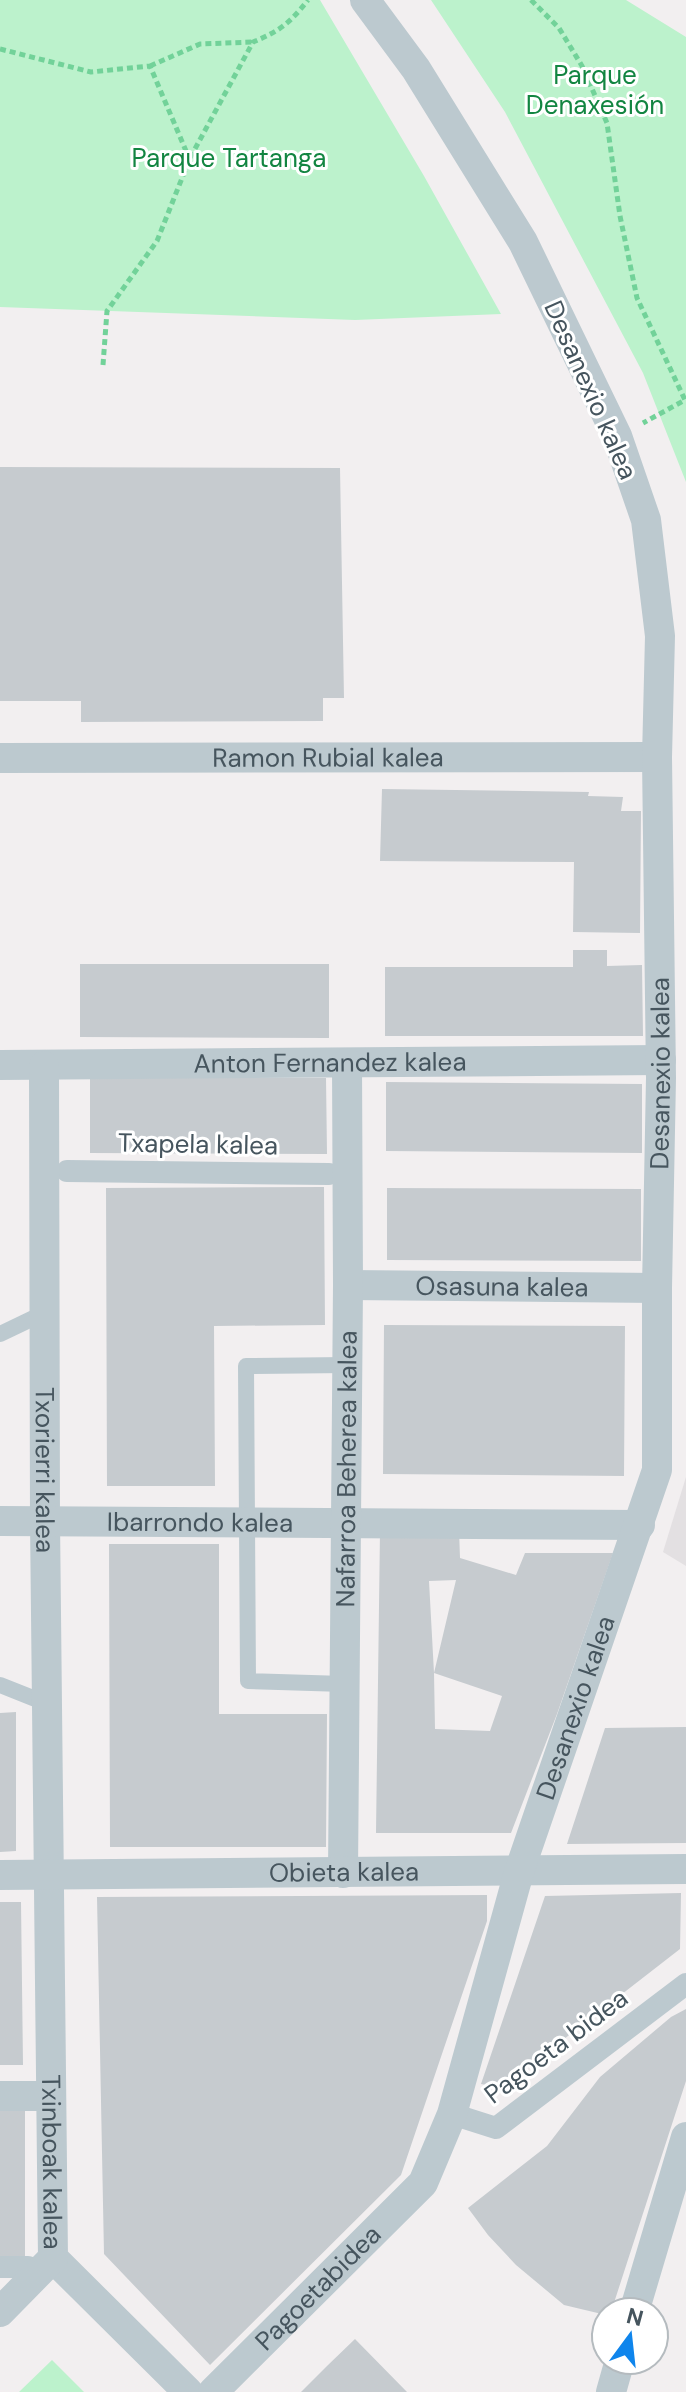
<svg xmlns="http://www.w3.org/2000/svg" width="686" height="2392" font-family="'DM Sans',sans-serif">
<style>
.education{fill:#e3e0e2}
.green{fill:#bcf2cc}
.building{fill:#c6cbcf;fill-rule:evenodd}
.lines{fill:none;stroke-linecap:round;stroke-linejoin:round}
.path{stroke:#72d299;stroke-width:5;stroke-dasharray:6 4;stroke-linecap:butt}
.service{stroke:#bcc9cf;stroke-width:16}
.pedestrian{stroke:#bcc9cf;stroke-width:22}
.minor{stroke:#bcc9cf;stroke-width:30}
.labels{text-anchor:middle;stroke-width:6;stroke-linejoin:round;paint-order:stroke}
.park-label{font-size:26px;fill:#128541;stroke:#fff}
.street-label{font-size:26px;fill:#46555e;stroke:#fff}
</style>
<rect width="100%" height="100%" fill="#f2eff0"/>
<!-- education -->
<path class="education" d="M686 1477V1566L663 1552Z"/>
<!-- green -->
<path class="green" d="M0 0H320L424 176 501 314 355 320 0 307Z
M431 0H626L686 37V482L643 373 505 112Z
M52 2360 84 2392H19Z"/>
<!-- building -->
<path class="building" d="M0 467 340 468 344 698H323V721L81 722V701H0Z
M382 789 589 792 588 796 623 797 621 811H641L640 933 573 932 574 862 380 861Z
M573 950H607V966L642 965 643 1036H385V967H573Z
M80 964H329V1038L80 1037Z
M90 1078H326L327 1154 90 1153Z
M386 1082 642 1084V1153L386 1151Z
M324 1187 325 1325 214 1326 215 1486H107L106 1188Z
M387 1188 641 1189V1261L387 1260Z
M384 1325 625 1326 624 1476 383 1474Z
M459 1530 460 1558 516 1575 525 1553H613L557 1714 511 1833H376L380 1531ZM456 1580 434 1673 429 1581ZM434 1673 502 1696 490 1731 435 1729Z
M109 1544H219V1714H327L326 1847H110Z
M16 1712V1851L0 1852V1713Z
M686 1727V1843L567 1844 605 1728Z
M681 1893 680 1949 501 2088 481 2084 545 1896Z
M487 1895V1921L401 2175 210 2365 104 2254 97 1897Z
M0 1902H21L23 2065H0Z
M686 2009V2081L611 2312H606V2315L564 2305 516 2265 488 2235 468 2208 547 2146 600 2077 671 2017Z
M0 2107H25V2264H0Z
M355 2339 407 2392H301L328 2365Z"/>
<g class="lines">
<!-- path -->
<path class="path" d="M531 0 559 28 582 66 607 123 620 216 637 298 685 400 643 423
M0 49 91 72 150 66 189 158
M150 66 200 44 252 42
M103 365 107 311 157 241 190 158 253 42C280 31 290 23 308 0"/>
<!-- service -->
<path class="service" d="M0 1334 44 1313
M344 1684 248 1681 246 1366 347 1365
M0 1685 48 1704"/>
<!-- pedestrian -->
<path class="pedestrian" d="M67 1171 329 1174
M452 2114 496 2128 686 1984
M0 2267H28"/>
<!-- minor -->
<g class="minor">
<path id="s1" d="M0 758 657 757"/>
<path id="s2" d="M0 1065 661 1060"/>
<path id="s3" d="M44 1066 45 1521 53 2258 188 2392"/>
<path id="s4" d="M348 1285 657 1288"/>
<path id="s5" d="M0 1521 640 1525"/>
<path id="s6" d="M343 1873 348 1285 347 1063"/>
<path id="s7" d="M0 1875 686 1869"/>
<path d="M0 2096H50"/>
<path d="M0 2312 53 2258"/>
<path d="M634 2312 686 2137"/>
<path id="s8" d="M213 2392 423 2183 452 2114 519 1872 657 1470V1288L661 1078 657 757 660 636 646 520 617 436 523 242 416 69 365 0"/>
<path d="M611 2392 620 2360"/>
</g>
</g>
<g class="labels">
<!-- park labels -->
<g class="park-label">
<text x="595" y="84">Parque<tspan x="595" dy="30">Denaxesión</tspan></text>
<text x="229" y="167">Parque Tartanga</text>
</g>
<!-- street labels -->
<g class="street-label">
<text transform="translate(591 390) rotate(66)" y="9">Desanexio kalea</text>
<text dy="9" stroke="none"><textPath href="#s1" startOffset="328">Ramon Rubial kalea</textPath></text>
<text dy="9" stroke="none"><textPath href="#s2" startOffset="330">Anton Fernandez kalea</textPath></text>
<text dy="9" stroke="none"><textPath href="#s8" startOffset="1444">Desanexio kalea</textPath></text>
<text transform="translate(198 1144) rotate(1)" y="9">Txapela kalea</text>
<text dy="9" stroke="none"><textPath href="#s4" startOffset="154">Osasuna kalea</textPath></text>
<text dy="9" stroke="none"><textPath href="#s6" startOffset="404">Nafarroa Beherea kalea</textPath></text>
<text dy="9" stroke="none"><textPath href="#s3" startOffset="404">Txorierri kalea</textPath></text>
<text dy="9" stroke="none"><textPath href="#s5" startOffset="200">Ibarrondo kalea</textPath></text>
<text dy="9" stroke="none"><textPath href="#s8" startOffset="796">Desanexio kalea</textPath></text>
<text dy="9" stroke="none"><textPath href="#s7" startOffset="344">Obieta kalea</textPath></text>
<text transform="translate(556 2046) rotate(-37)" y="9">Pagoeta bidea</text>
<text dy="9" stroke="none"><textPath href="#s3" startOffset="1096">Txinboak kalea</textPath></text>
<text dy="9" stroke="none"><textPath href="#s8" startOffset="148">Pagoetabidea</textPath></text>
</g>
</g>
<!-- north arrow -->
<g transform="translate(630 2336) rotate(15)"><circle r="38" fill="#ffffff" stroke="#b5bbbf" stroke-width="2"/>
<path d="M0-6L14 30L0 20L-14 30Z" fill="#0f85ec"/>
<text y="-12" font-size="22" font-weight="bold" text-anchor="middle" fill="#46555e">N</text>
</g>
</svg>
